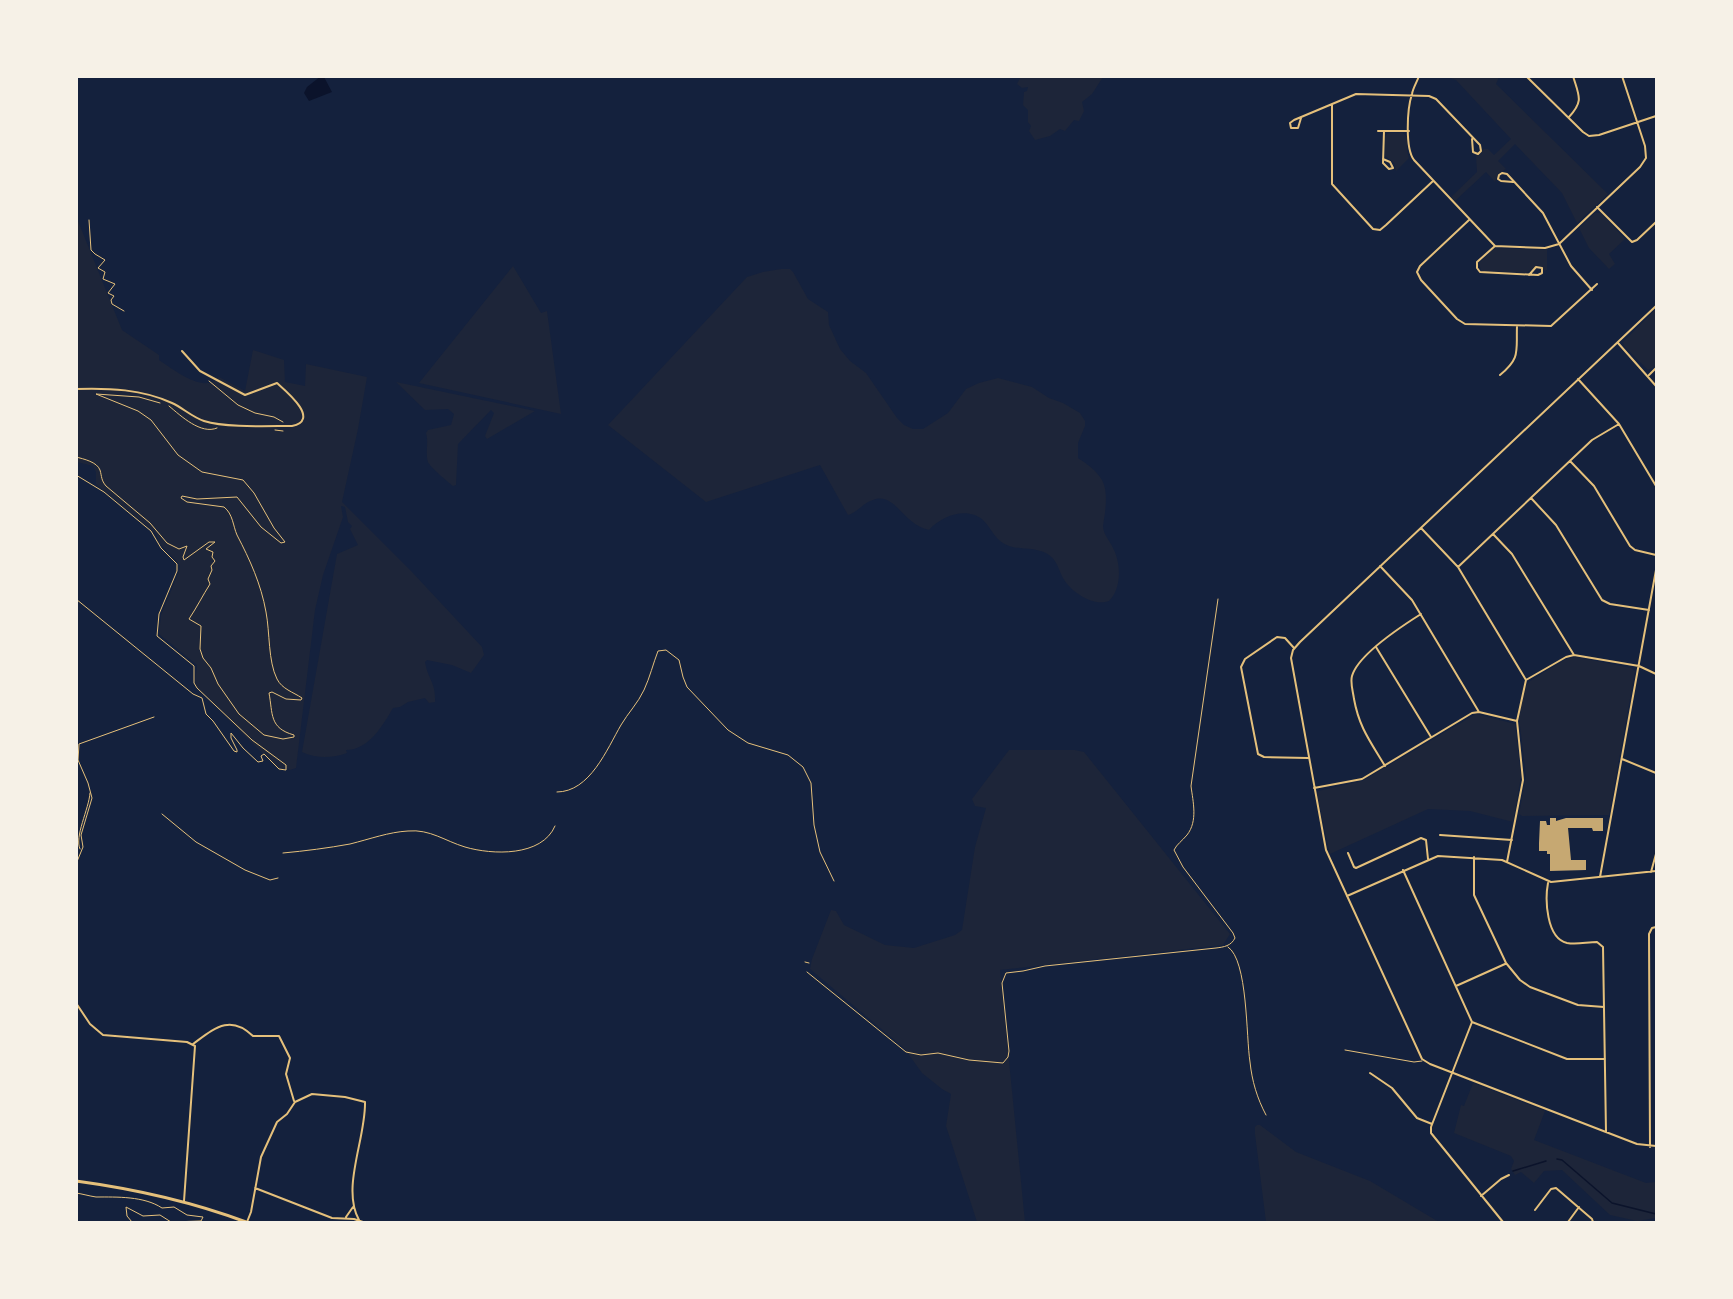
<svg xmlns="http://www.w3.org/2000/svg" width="1733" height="1299" font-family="'Nunito Sans',sans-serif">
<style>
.green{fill:#1d2539}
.water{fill:#0b132b}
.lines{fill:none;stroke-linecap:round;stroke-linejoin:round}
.stream{stroke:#0b132b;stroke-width:1.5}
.building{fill:#c6a872}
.path{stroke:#e5c07b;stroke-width:1}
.service{stroke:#e5c07b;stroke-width:1}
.minor{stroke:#e5c07b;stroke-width:2}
.primary{stroke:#e5c07b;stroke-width:3}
</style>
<rect width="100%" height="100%" fill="#14213d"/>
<!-- green -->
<path class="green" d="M1021 76H1103V77L1092 94 1082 102 1084 111 1079 121 1074 120 1065 131 1060 129 1050 136 1035 140 1029 131 1031 126 1028 122V110L1023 105 1024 92 1027 91 1028 87 1022 88 1017 84Z
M1448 77H1499L1496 84 1608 194 1577 223 1562 193 1515 144 1498 161 1506 169 1498 174 1495 182 1486 172 1455 201 1451 197 1477 172 1476 156 1481 154 1483 149H1488L1494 155 1511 139 1456 80Z
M1389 133H1403L1407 137V151L1409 158 1396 171 1394 163 1385 156V136Z
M1595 213H1601L1625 239 1609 254 1615 264 1609 269 1589 248 1579 228Z
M76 216 122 330 159 355V360C173 369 205 395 219 377L245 391 253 350 284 360 285 382 305 386 306 364 367 377 358 429 342 502 412 572 482 647 484 655 471 673 452 665 427 660 425 662C428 680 436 682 435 702L429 703 425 698 408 702 400 707 393 708C383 725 369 750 346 750L347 753C333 758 316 759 302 752L337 554 358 545 350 529 352 526 348 522 345 507 341 506 343 517 323 575 315 610 296 768 290 770 285 767 280 771 196 687C194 679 197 673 197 665L159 634 161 615 180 569V565L159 543 156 534 96 484V472L93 466 77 462Z
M1494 248 1547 250V270L1544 271 1542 267 1538 265 1526 273 1481 271 1479 263Z
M513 266 541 313 547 311 561 414 419 383Z
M781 269H790L793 272 808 299 828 312 829 325 840 349 850 361 866 373 897 418 904 425 913 429H923L948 413 966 389 979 383 998 378 1032 387 1049 398 1063 403 1080 413 1085 421V426L1078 443V458C1087 464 1096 470 1102 480 1109 493 1105 513 1103 526 1103 534 1110 541 1113 548 1121 563 1122 588 1109 601 1093 607 1071 592 1063 578 1059 571 1057 560 1049 555 1038 547 1021 550 1009 546 996 542 992 529 983 520 967 506 941 516 929 530 903 525 895 491 873 500 863 503 858 512 848 515L820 465 706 502 608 425 747 277 763 272Z
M1656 309V366L1648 370 1624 346 1623 342Z
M396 382 535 411 487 439 485 436 494 413 491 410 458 444 456 485 453 486C448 482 430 467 428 462 425 452 429 443 426 433L428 430 451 425 454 414 448 409 425 410Z
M1576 657 1631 668 1635 671 1609 815 1522 816 1519 814 1526 776 1519 718 1525 687 1530 681 1566 659Z
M1476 714 1515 724 1521 776 1513 822 1470 811 1428 809 1330 854 1317 795 1318 791 1362 781Z
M1009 750H1075L1084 752 1230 934 1223 945 1000 970 1025 1222H977L946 1126 951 1094 942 1089 922 1073 904 1048 810 969 812 959 831 910 836 911 844 925 885 945 914 948 955 935 962 930 975 847 986 808 975 806 972 799Z
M1473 1083 1545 1111 1534 1140 1646 1183 1656 1182V1218L1637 1221 1610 1215 1562 1170 1544 1171 1534 1183 1521 1172 1515 1175 1511 1169 1514 1161 1511 1156 1454 1133 1461 1105 1464 1106Z
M1257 1125H1260L1296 1152 1370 1181 1439 1222H1266L1255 1134V1127Z"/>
<!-- water -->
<path class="water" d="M321 76 324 77 332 92 309 101 304 93 307 87Z"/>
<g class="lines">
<!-- stream -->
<path class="stream" d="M1557 1159 1562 1160 1612 1203 1656 1214
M1513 1171 1546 1161"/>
</g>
<!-- building -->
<path class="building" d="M1550 818H1556V821L1566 818H1603V831H1593L1592 828H1568L1571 860H1586V870L1550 871V854H1547V851H1539V843L1540 821H1546L1547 825H1550Z"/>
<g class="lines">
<!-- path -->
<path class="path" d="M89 220 91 250 95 254 105 260 98 268 105 272 103 279 115 284 108 293 114 296 111 300 112 304 124 311
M209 381 238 405 255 413 274 417 283 422
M169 406C181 416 201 435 217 428
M275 430 283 431
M76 457C84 459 97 462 100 470 102 477 101 480 106 486L150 523 167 543 179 549 187 546 183 557 184 560 209 542H215L206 549 213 552 212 557 215 561 211 566 212 570 208 579 210 584C203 595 197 607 189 619L201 626 200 649 203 658 211 668 218 684 239 714 264 735 283 739 294 737V735C269 728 273 714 269 693L272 692 286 699 301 700 302 698C293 692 282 689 277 679 268 661 270 633 266 612 261 584 250 560 237 535 233 526 233 514 224 507L187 502 181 498 182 496 197 499 237 497 261 527 281 543 285 542 274 528 254 493 243 480 202 472 178 455 151 420 138 411 96 394 139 397 160 403
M76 475 104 492 151 531 161 548 177 564V571L159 614 157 636 194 666V683L197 688 252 740 286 765V770L279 769 264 754 261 756 263 761 258 762 243 748 231 733V738L237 750V752L234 751 213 721 206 714 202 698 193 694 76 599
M557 792C590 792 607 749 621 725 628 713 638 703 644 690 650 677 653 664 658 651L666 650 679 660 683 677 687 687 728 730 748 743 788 755 803 767 811 783 814 825 820 852 834 881
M162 814 196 842 245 870 270 880 278 878
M80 849C74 837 89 809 90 793
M283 853C305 851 328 848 350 844 370 839 389 832 408 831 430 829 445 841 465 847 492 855 542 857 555 826
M76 864 83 847 81 835 92 798 88 783 78 760 79 744 154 717
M1228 947C1248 960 1246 1037 1250 1062 1252 1081 1257 1098 1266 1115
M805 962 809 963
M807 972 906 1052 921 1055 938 1053 969 1060 1003 1063 1008 1057 1009 1051 1002 983 1006 973 1023 971 1045 966 1216 948C1224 947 1231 946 1235 938L1233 933 1183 867 1174 850C1177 844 1182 841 1187 835 1198 821 1193 802 1191 786L1218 599
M76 1193C83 1194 89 1196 96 1197 117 1197 144 1196 162 1208L174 1207 187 1215 203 1217 201 1221 171 1222 160 1215 143 1216 126 1207 127 1216 132 1222"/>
<!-- service -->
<path class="service" d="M1345 1050 1414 1062 1422 1061"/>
<!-- minor -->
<path class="minor" d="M1419 76C1417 82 1413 88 1412 94 1407 109 1405 148 1414 160L1495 246 1545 248 1559 244 1640 167 1646 158 1645 146 1622 76
M1526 76 1583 132 1589 136 1599 135 1656 116
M1332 105V184L1373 229 1380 230 1386 225 1433 181
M1569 117C1584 101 1579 96 1573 76
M1301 118 1298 128H1291L1290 123 1294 120 1356 94 1429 96 1436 99 1480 145 1481 151 1478 154 1473 152 1472 139
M1378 131H1409
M1384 131 1383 163 1389 169 1393 168
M1383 159 1390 162 1393 168
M1513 182 1501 181 1498 179 1499 175 1502 173 1507 174 1543 213 1571 266 1592 290
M1597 207 1632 242 1637 240 1656 222
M1469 220 1420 266 1417 272 1421 280 1457 319 1465 324 1551 326 1597 284
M1495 246 1477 262V268L1480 272 1538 275 1542 273V268
M1529 275 1536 267 1542 268
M1656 306 1300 642 1293 650 1291 658 1326 850 1422 1059 1430 1064 1637 1144 1656 1146
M1618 343 1656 386
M1500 375C1521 358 1516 351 1517 326
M1649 375 1656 368
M1578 379 1619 424 1656 486
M76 389C109 388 142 389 172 403 183 408 192 417 204 421 226 428 268 426 292 426 321 420 286 391 277 383L245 395 200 371 182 351
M1570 461 1594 486 1630 546 1635 550 1656 555
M1531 498 1556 525 1602 600 1610 604 1649 610
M1421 528 1458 567 1526 680
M1493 534 1512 554 1574 655
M1380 566 1412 600 1479 712
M1458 567 1592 440 1619 424
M1376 647 1431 737
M1294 648 1285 638 1277 637 1245 659 1241 667 1258 754 1264 757 1308 758
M1622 759 1656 773
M1385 766C1370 741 1359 727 1354 699 1353 691 1350 683 1352 676 1358 655 1402 626 1421 614
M1314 788 1362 779 1472 713 1479 712 1517 721
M1440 835 1512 840
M1348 853 1354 867 1356 868 1421 838 1426 840 1428 859
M1474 857V895L1506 963 1520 980 1530 987 1578 1005 1604 1007
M1507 862 1523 780 1517 721 1526 680 1566 657 1574 655 1639 666 1656 674
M1403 870 1472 1022
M1651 872 1656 854
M1600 877 1656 570
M1548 883C1545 899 1546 938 1567 943 1577 945 1587 942 1597 942L1603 947 1606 1132
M1347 896 1438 856 1502 860 1551 882 1656 871
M1456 986 1505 964
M76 1003 90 1024 103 1035 187 1042 195 1046 184 1201
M1472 1022 1431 1127V1133L1503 1222
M1472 1022 1567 1059H1605
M193 1044C215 1028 230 1014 253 1036H279L290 1058 286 1074 294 1101
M1370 1073 1392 1088 1417 1118 1432 1124
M1650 1147 1649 934 1652 928 1656 927
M255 1188 332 1218 354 1219 363 1222
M1481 1196 1501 1179 1509 1175
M1535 1210 1551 1189 1556 1188 1592 1219 1593 1222
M346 1217 353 1207
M247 1222 251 1212 261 1157 277 1122 287 1114 295 1102 312 1094 345 1097 365 1102C366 1138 341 1188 359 1220
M1568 1222 1579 1207"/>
<!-- primary -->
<path class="primary" d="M76 1181C135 1189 190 1201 246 1222"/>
</g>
<!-- border -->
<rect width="1733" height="1299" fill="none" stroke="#f6f1e7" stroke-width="156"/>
</svg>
